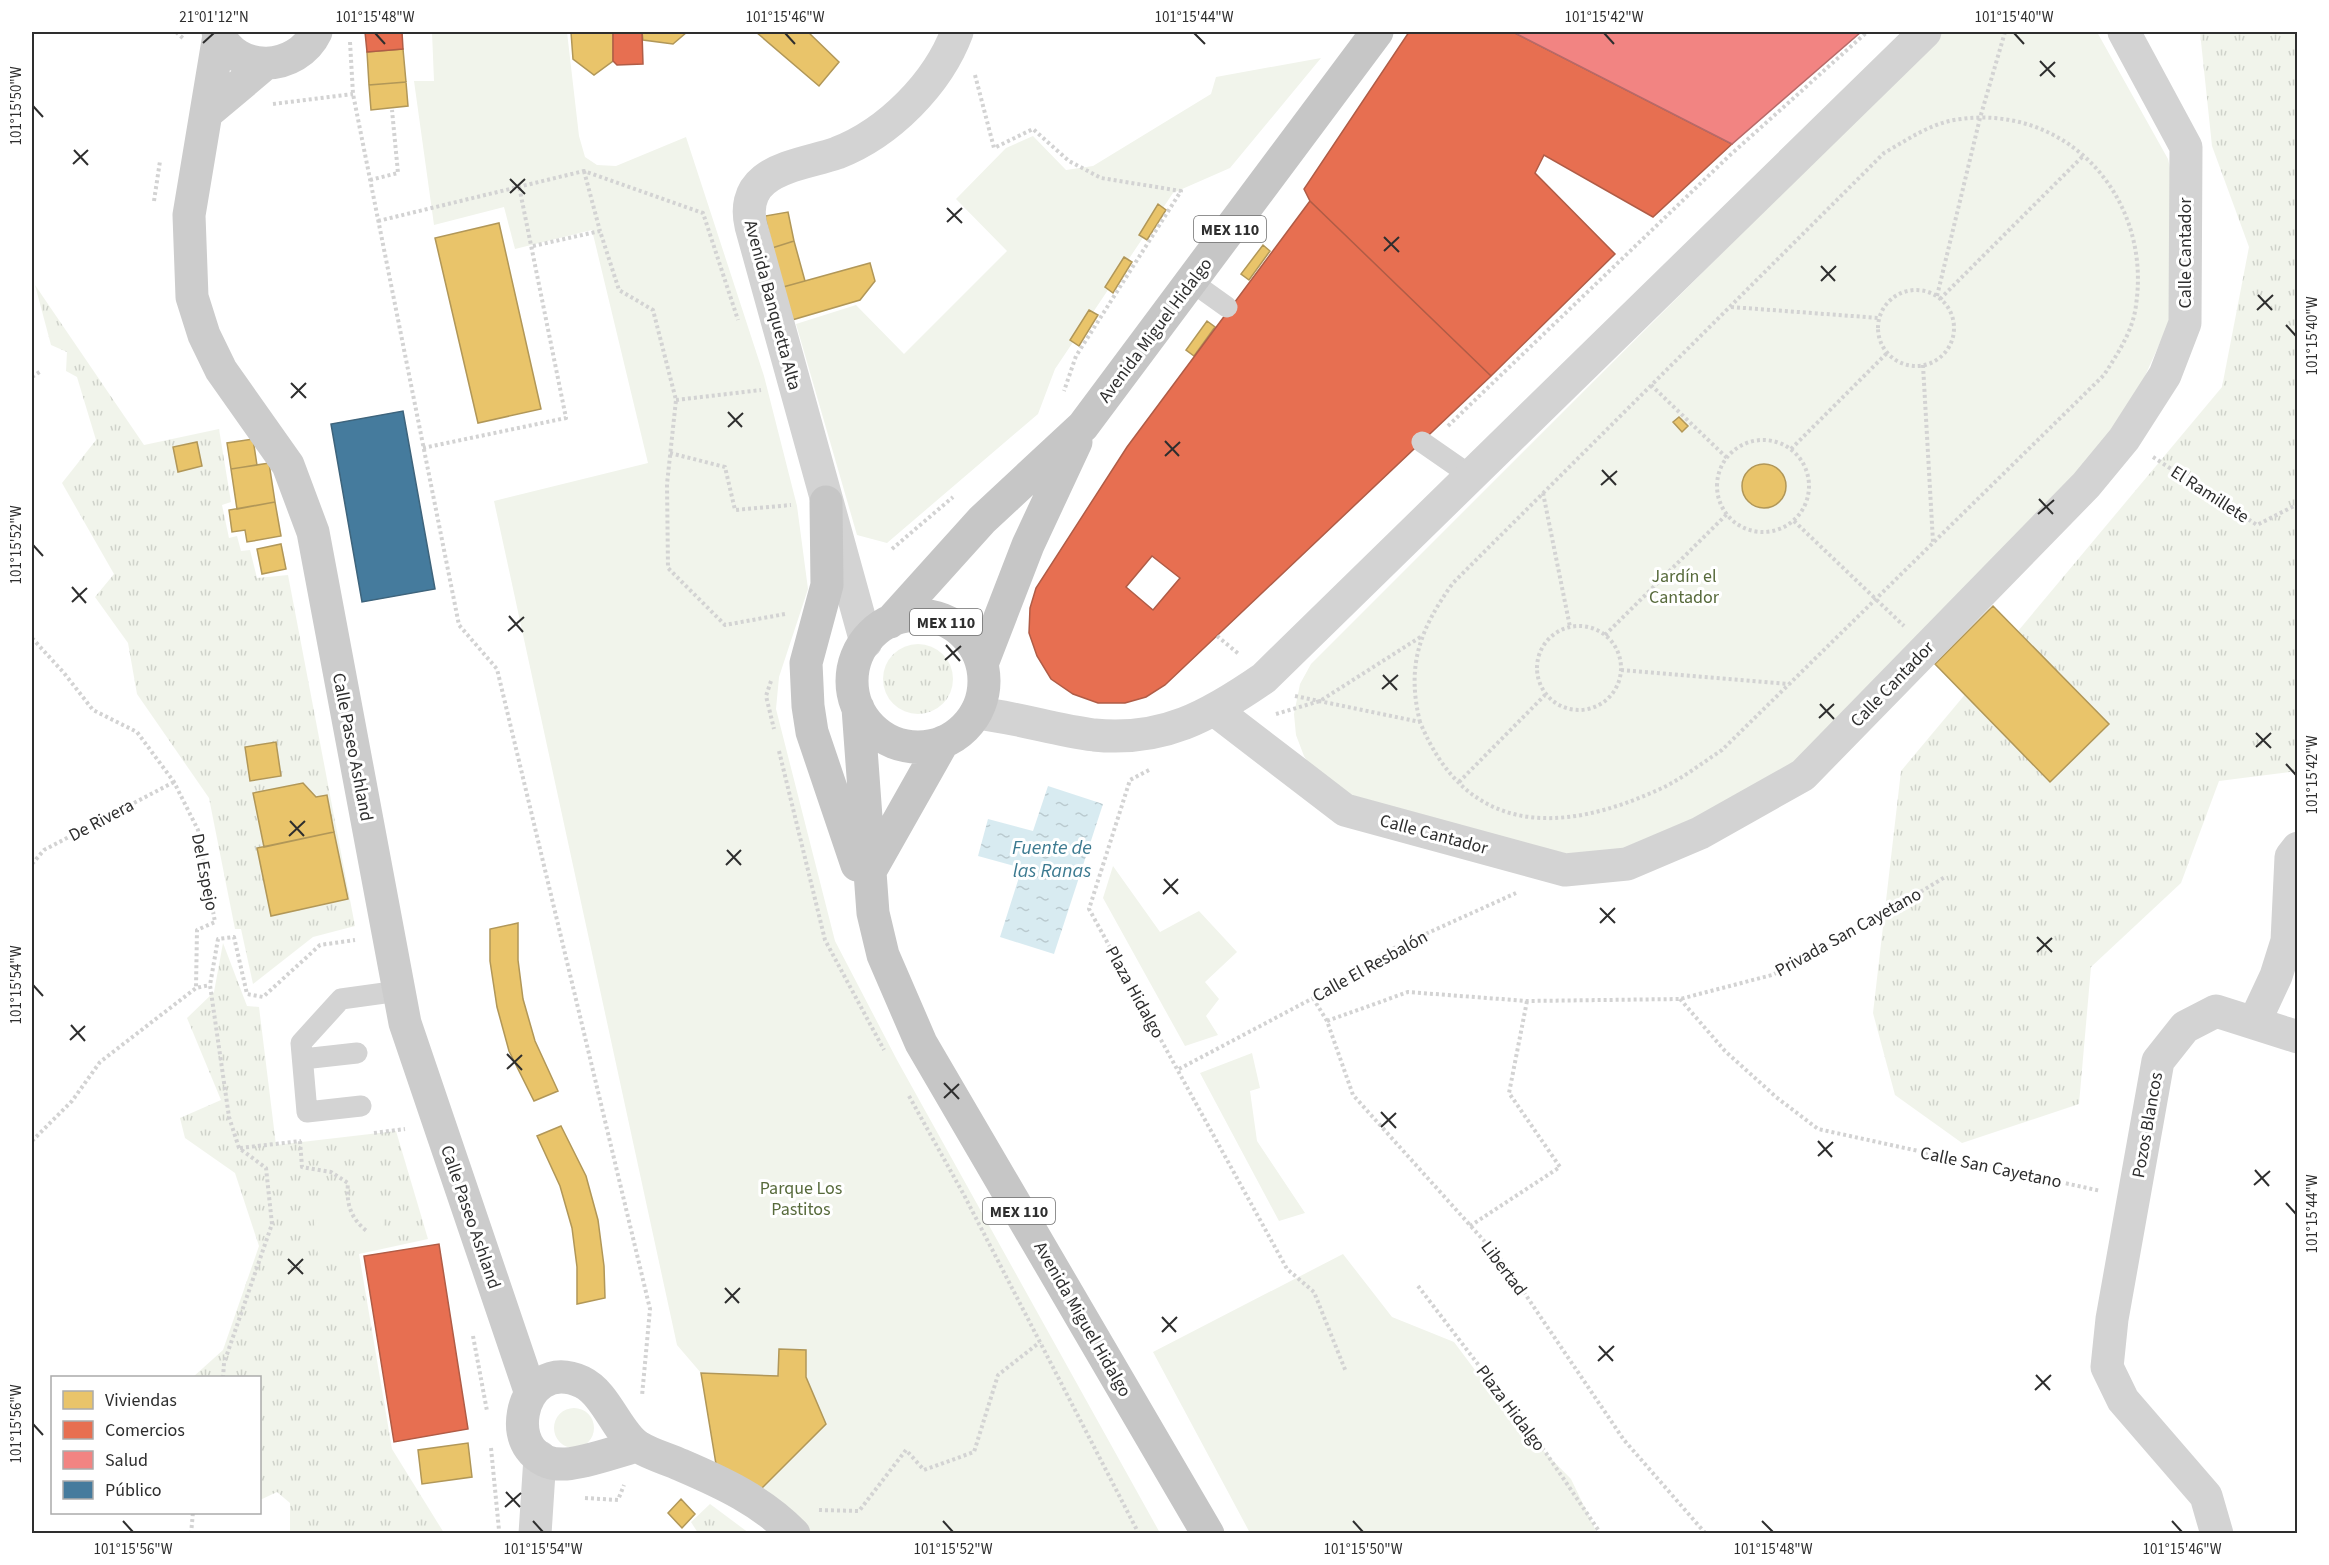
<svg xmlns="http://www.w3.org/2000/svg" width="2329" height="1565" font-family="'Source Sans 3',sans-serif">
<style>
.grass{fill:url(#grass-tufts)}
.green{fill:#f1f4eb}
.water{fill:url(#water-ripples)}
.homes{fill:#e9c46a;stroke:#b19758;stroke-width:1.5}
.shops{fill:#e76f51;stroke:#b05c46;stroke-width:1.5;fill-rule:evenodd}
.health{fill:#f28482;stroke:#b76a69;stroke-width:1.5}
.public{fill:#457b9d;stroke:#3e647c;stroke-width:1.5}
.lines{fill:none;stroke-linecap:round;stroke-linejoin:round}
.path{stroke:#d3d3d3;stroke-width:4;stroke-dasharray:3 3;stroke-linecap:butt}
.lane{stroke:#d3d3d3;stroke-width:21}
.street{stroke:#d3d3d3;stroke-width:33}
.secondary{stroke:#ccc;stroke-width:33}
.primary{stroke:#c6c6c6;stroke-width:33}
.ticks{fill:none;stroke:#2e2e2e;stroke-width:2}
.labels{text-anchor:middle;stroke-width:6;stroke-linejoin:round;paint-order:stroke}
.shield{fill:#fff;stroke:#6d6d6d;stroke-width:1.5}
.shield-label{font-size:16px;font-weight:bold;fill:#2e2e2e}
.street-label{font-size:18px;fill:#2e2e2e;stroke:#fff}
.park-label{font-size:18px;fill:#576a3b;stroke:#fff}
.water-label{font-size:20px;font-style:italic;fill:#3c7a90;stroke:#fff}
.neatline{fill:none;stroke:#2e2e2e;stroke-width:2}
.ticks-label{font-size:15px;text-anchor:middle;fill:#2e2e2e}
</style>
<defs>
<pattern id="grass-tufts" width="24" height="20" patternUnits="userSpaceOnUse" patternTransform="scale(1.5)"><rect width="24" height="20" fill="#f1f4eb"/><path d="M3 7l-1-3M5 7V3M7 7l1-3M15 17l-1-3M17 17v-4M19 17l1-3" fill="none" stroke="#cfd2ca"/></pattern>
<pattern id="water-ripples" width="26" height="14" patternUnits="userSpaceOnUse" patternTransform="scale(1.5)"><rect width="26" height="14" fill="#d8ebf1"/><path d="M2 4q2-2 4 0t4 0M15 11q2-2 4 0t4 0" fill="none" stroke="#bacacf"/></pattern>
</defs>
<rect width="100%" height="100%" fill="#fff"/>
<!-- grass -->
<path class="grass" d="M2200 32H2297V771L2219 781 2181 883 2091 967 2079 1104 1962 1143 1895 1095 1873 1013 1901 771 2222 387 2249 247 2212 146Z
M35 285 144 445 219 429 231 502 222 505 229 538 237 536 241 551 250 550 257 578 288 575 355 926 313 937 253 984 241 929H235L209 798 137 694 128 643 95 597 114 574 62 483 96 440 77 377 66 371 67 352 51 345Z
M883 679a35 35 0 1 1 70 0a35 35 0 1 1-70 0Z
M223 943 247 1006 259 1007 276 1145 396 1131 428 1239 359 1254 392 1449 444 1533H290V1503L277 1492 260 1500V1378L193 1377 223 1350 259 1246 235 1173 185 1138 180 1118 221 1100 187 1018 214 992Z
M710 1504 749 1533H698L691 1522Z"/>
<!-- green -->
<path class="green" d="M432 32H567L579 136 585 157 597 165 616 166 686 137 764 376 797 506 808 589 779 677 776 709 835 941 897 1060 1160 1533H806L757 1493 826 1424 806 1377V1351L779 1349 778 1376 701 1373 677 1345 494 501 648 463 592 230 515 249 504 207 434 225 414 81H434Z
M1943 32H2097L2168 159 2174 186 2173 314 2135 398 2079 475 1813 753 1640 849 1585 858 1355 802 1315 773 1304 756 1296 735 1294 714 1300 684 1311 664Z
M1321 58 1230 168 1173 193 1055 369 1038 414 887 543 857 535 796 324 856 305 904 354 1007 251 956 199 1006 148 1033 136 1066 170 1093 166 1211 94 1216 77Z
M1113 866 1160 932 1199 911 1237 952 1205 982 1219 999 1206 1016 1218 1035 1185 1046 1103 898Z
M1252 1053 1260 1088 1250 1091 1257 1141 1305 1213 1279 1221 1200 1073Z
M380 1197 386 1246 318 1255 312 1205Z
M1343 1254 1392 1317 1454 1342 1511 1418 1571 1479 1597 1533H1250L1153 1352Z
M554 1428a20 20 0 1 1 40 0a20 20 0 1 1-40 0Z"/>
<!-- water -->
<path class="water" d="M1048 786 1103 804 1054 954 1000 937 1022 868 978 856 988 819 1033 831Z"/>
<!-- homes -->
<path class="homes" d="M571 32H613V61L594 75 573 59Z
M642 32H687L673 44 643 40Z
M756 32H808L839 62 819 86Z
M403 49 406 82 369 85 367 52Z
M406 82 408 106 371 110 369 85Z
M1158 204 1166 210 1147 240 1139 235Z
M788 212 794 241 772 248 765 216Z
M499 223 541 409 478 423 435 238Z
M794 241 805 281 783 287 772 248Z
M1263 245 1270 251 1249 280 1241 274Z
M1124 257 1132 262 1113 293 1105 287Z
M870 263 875 281 860 300 792 320 783 287Z
M1089 310 1098 315 1079 346 1070 340Z
M1207 321 1215 327 1194 356 1186 350Z
M1679 417 1688 426 1682 432 1673 422Z
M253 439 257 465 231 469 227 443Z
M197 442 202 466 178 472 173 447Z
M269 463 275 502 237 509 231 469Z
M1742 486a22 22 0 1 1 44 0a22 22 0 1 1-44 0Z
M1742 486a22 22 0 1 1 44 0a22 22 0 1 1-44 0Z
M275 502 281 536 247 542 245 530 232 532 229 510Z
M281 544 286 569 262 574 257 549Z
M1993 606 2109 724 2050 782 1935 664Z
M276 742 281 776 250 781 245 747Z
M303 783 316 797 327 795 334 832 264 847 253 793Z
M334 832 348 899 271 916 257 848Z
M518 923V960L523 999 535 1041 558 1091 534 1101 509 1051 497 1007 490 961V929Z
M561 1126 586 1176 598 1220 604 1266 605 1298 577 1304V1267L572 1228 560 1186 537 1136Z
M779 1349 806 1350V1377L826 1424 757 1493 716 1464 701 1373 778 1376Z
M468 1443 472 1477 422 1484 418 1450Z
M681 1499 695 1514 682 1528 668 1513Z"/>
<!-- shops -->
<path class="shops" d="M365 32H402L403 49 367 52Z
M613 32H642L643 64 617 65 613 61Z
M1409 32H1513L1732 144 1653 217 1544 155 1535 173 1615 254 1491 376 1310 201 1304 189Z
M1310 201 1491 376 1165 685 1146 697 1125 703H1098L1073 694 1051 679 1037 656 1029 633 1030 608 1036 588 1127 447ZM1152 556 1180 578 1153 610 1126 587Z
M439 1244 468 1429 394 1442 364 1256Z"/>
<!-- health -->
<path class="health" d="M1513 32H1861L1732 144Z"/>
<!-- public -->
<path class="public" d="M403 411 435 589 362 602 331 424Z"/>
<g class="lines">
<!-- path -->
<path class="path" d="M176 32 184 39
M350 42 353 94 459 625 497 669 650 1309 642 1396
M975 75 994 148 1033 129 1069 161 1101 178 1181 191 1076 356 1064 391
M273 104 353 94
M584 171 600 231
M370 180 398 173 392 110
M154 201 160 161
M378 221 584 171 703 213 738 320
M533 246 600 231 619 290 653 310 676 400 667 484 668 568 725 625 785 614
M1878 328a38 38 0 1 1 76 0a38 38 0 1 1-76 0Z
M1937 296 1980 118 2005 32
M1940 299 2083 156
M1731 307 1879 318
M1923 365 1933 542
M32 377 41 371
M1651 385 1727 458
M676 400 761 390
M1448 426 1728 157 1867 32
M1717 486a46 46 0 1 1 92 0a46 46 0 1 1-92 0Z
M423 448 566 418 519 186
M1791 449 1887 353
M670 453 725 467 735 510 791 505
M2153 457 2257 525 2298 504
M1543 493 1570 627
M1794 521 1904 626
M892 549 953 497
M1537 668a42 42 0 1 1 84 0a42 42 0 1 1-84 0Z
M1605 635 1727 514
M1217 636 1240 655
M32 638 64 673 93 710 137 732 174 782 198 830 215 922 197 930 196 988
M1621 670 1789 684
M771 681 766 696 774 729
M1295 696 1420 722C1467 836 1560 835 1660 789 1682 779 1702 763 1722 750L2104 375C2118 353 2133 331 2136 305 2152 197 2066 101 1954 120 1928 125 1907 140 1884 153L1453 583C1420 629 1406 665 1420 722
M1276 714 1320 701 1422 636
M779 751 825 940 884 1050
M1149 770 1130 780 1089 909 1287 1269 1314 1292 1346 1372
M1459 782 1545 695
M32 864 44 850 174 782
M1313 998 1327 1021 1353 1095 1504 1263 1624 1440 1706 1534
M1680 999 1725 1051 1776 1097 1818 1129 2101 1191
M1327 1021 1408 992 1527 1001 1680 999 1772 975 1843 939 1945 877
M1179 1069 1334 987 1388 951 1516 893
M909 1096 964 1195 1139 1534
M374 1133 405 1129
M32 1141 72 1101 100 1062 196 988 210 985
M300 1141 302 1167 331 1172 348 1183C346 1205 351 1219 368 1232
M240 1148 301 1141
M1470 1226 1560 1167 1509 1093 1527 1001
M1418 1286 1546 1453 1601 1534
M473 1336 487 1411
M223 1378 224 1363 272 1224 266 1168 239 1148 229 1117 210 985 218 939 234 937 247 994 263 997 320 945 355 940
M491 1448 499 1530
M585 1498 618 1500 624 1485
M819 1510 859 1511 906 1450 924 1470 974 1452 998 1375 1040 1342
M191 1534 193 1512"/>
<!-- lane -->
<path class="lane" d="M1192 282 1227 307
M1422 442 1471 476
M303 1059 357 1053
M361 1106 307 1112 301 1043 341 999 399 991"/>
<!-- street -->
<path class="street" d="M866 642 751 226C747 209 749 192 764 180 782 165 814 161 837 153 889 133 938 83 957 32
M1216 711 1345 810 1565 870 1627 864 1700 833 1803 775 2086 485 2124 439 2165 375 2185 323 2186 147 2124 32
M976 713C1016 717 1054 730 1094 735 1163 742 1209 716 1264 678L1925 32
M2255 1021 2276 976 2287 941 2291 857 2298 848
M535 1534 540 1457
M2217 1534 2206 1496 2123 1400 2107 1367 2112 1319 2158 1061 2185 1027 2216 1011 2298 1037"/>
<!-- secondary -->
<path class="secondary" d="M218 32C236 75 297 72 316 32
M219 35 189 215 192 297 204 335 221 370 288 465 313 532 405 1023 531 1394
M208 112 265 64
M637 1446C614 1452 589 1462 566 1464 497 1468 516 1352 582 1382 607 1394 618 1435 639 1447 652 1455 668 1459 681 1465 723 1483 762 1501 794 1534"/>
<!-- primary -->
<path class="primary" d="M826 502 827 585 806 663 808 706 812 732 857 865
M852 681a66 66 0 1 1 132 0a66 66 0 1 1-132 0Z
M890 622 982 520 1083 426 1377 32
M982 664 1028 545 1076 442
M858 708 873 913 883 955 921 1043 1208 1534
M869 873 943 742"/>
</g>
<!-- ticks -->
<path class="ticks" d="M375 33 385 44M785 33 795 44M1194 33 1205 44M1604 33 1614 44M2014 33 2024 44M203 43 214 33M2040 61 2055 77M2040 76 2055 62M33 106 43 117M74 150 88 165M73 164 88 150M510 179 525 194M510 193 525 179M947 208 962 223M947 222 962 208M1384 237 1399 252M1384 251 1399 237M1821 266 1835 281M1821 281 1836 266M2258 295 2272 310M2257 310 2273 295M2286 325 2296 336M291 383 306 398M291 398 306 383M728 412 742 427M728 427 743 413M1165 441 1179 456M1165 456 1180 442M1602 470 1616 485M1601 485 1617 471M2039 499 2053 514M2038 514 2054 500M33 545 43 556M72 587 86 603M72 602 87 588M509 616 523 632M508 631 524 617M946 645 960 661M945 660 961 646M1383 675 1397 690M1382 689 1398 675M1820 704 1834 719M1819 718 1834 704M2256 733 2271 748M2256 747 2271 733M2286 764 2296 775M290 821 304 836M289 836 305 821M727 850 741 865M726 865 741 850M1164 879 1178 894M1163 894 1178 879M1600 908 1615 923M1600 923 1615 908M2037 937 2052 952M2037 952 2052 938M33 985 43 996M71 1025 85 1041M70 1040 85 1026M507 1054 522 1070M507 1069 522 1055M944 1083 959 1099M944 1098 959 1084M1381 1112 1396 1128M1381 1127 1396 1113M1818 1141 1832 1157M1818 1156 1833 1142M2255 1170 2269 1186M2254 1185 2270 1171M2286 1203 2296 1214M288 1259 303 1274M288 1274 303 1259M725 1288 739 1303M725 1303 740 1288M1162 1317 1176 1332M1162 1332 1177 1317M1599 1346 1613 1361M1598 1361 1614 1346M2036 1375 2050 1390M2035 1390 2051 1375M33 1424 43 1435M506 1492 520 1507M505 1507 521 1493M123 1521 133 1532M533 1521 543 1532M943 1521 953 1532M1353 1521 1363 1532M1762 1521 1773 1532M2172 1521 2182 1532"/>
<g class="labels">
<!-- shield labels -->
<g class="shield">
<rect x="1194" y="216" width="72" height="26" rx="4.5"/>
<rect x="910" y="609" width="72" height="26" rx="4.5"/>
<rect x="983" y="1198" width="72" height="26" rx="4.5"/>
</g>
<g class="shield-label">
<text x="1230" y="235">MEX 110</text>
<text x="946" y="628">MEX 110</text>
<text x="1019" y="1217">MEX 110</text>
</g>
<!-- street labels -->
<g class="street-label">
<text transform="translate(2185 253) rotate(-90)" y="6">Calle Cantador</text>
<text transform="translate(773 305) rotate(75)" y="6">Avenida Banquetta Alta</text>
<text transform="translate(1155 330) rotate(-53)" y="6">Avenida Miguel Hidalgo</text>
<text transform="translate(2210 494) rotate(33)" y="6">El Ramillete</text>
<text transform="translate(1892 684) rotate(-46)" y="6">Calle Cantador</text>
<text transform="translate(353 747) rotate(79)" y="6">Calle Paseo Ashland</text>
<text transform="translate(101 820) rotate(-28)" y="6">De Rivera</text>
<text transform="translate(1434 834) rotate(15)" y="6">Calle Cantador</text>
<text transform="translate(205 872) rotate(79)" y="6">Del Espejo</text>
<text transform="translate(1848 932) rotate(-29)" y="6">Privada San Cayetano</text>
<text transform="translate(1370 966) rotate(-29)" y="6">Calle El Resbalón</text>
<text transform="translate(1135 992) rotate(61)" y="6">Plaza Hidalgo</text>
<text transform="translate(2147 1125) rotate(-80)" y="6">Pozos Blancos</text>
<text transform="translate(1991 1167) rotate(12)" y="6">Calle San Cayetano</text>
<text transform="translate(471 1217) rotate(71)" y="6">Calle Paseo Ashland</text>
<text transform="translate(1504 1268) rotate(53)" y="6">Libertad</text>
<text transform="translate(1083 1319) rotate(60)" y="6">Avenida Miguel Hidalgo</text>
<text transform="translate(1511 1408) rotate(53)" y="6">Plaza Hidalgo</text>
</g>
<!-- park labels -->
<g class="park-label">
<text x="1684" y="582">Jardín el<tspan x="1684" dy="21">Cantador</tspan></text>
<text x="801" y="1194">Parque Los<tspan x="801" dy="21">Pastitos</tspan></text>
</g>
<!-- water labels -->
<g class="water-label">
<text x="1052" y="854">Fuente de<tspan x="1052" dy="23">las Ranas</tspan></text>
</g>
</g>
<!-- border -->
<rect width="2329" height="1565" fill="none" stroke="#ffffff" stroke-width="66"/>
<!-- legend -->
<rect x="51" y="1376" width="210" height="138" fill="#ffffff" stroke="#ababab" stroke-width="1.5"/>
<rect x="63" y="1391" width="30" height="18" fill="#e9c46a" stroke="#ababab" stroke-width="1.5"/>
<text x="105" y="1406" font-size="18" fill="#2e2e2e">Viviendas</text>
<rect x="63" y="1421" width="30" height="18" fill="#e76f51" stroke="#ababab" stroke-width="1.5"/>
<text x="105" y="1436" font-size="18" fill="#2e2e2e">Comercios</text>
<rect x="63" y="1451" width="30" height="18" fill="#f28482" stroke="#ababab" stroke-width="1.5"/>
<text x="105" y="1466" font-size="18" fill="#2e2e2e">Salud</text>
<rect x="63" y="1481" width="30" height="18" fill="#457b9d" stroke="#ababab" stroke-width="1.5"/>
<text x="105" y="1496" font-size="18" fill="#2e2e2e">Público</text>
<rect x="33" y="33" width="2263" height="1499" class="neatline"/>
<g class="ticks-label">
<text x="214" y="22">21°01'12"N</text>
<text x="375" y="22">101°15'48"W</text>
<text x="785" y="22">101°15'46"W</text>
<text x="1194" y="22">101°15'44"W</text>
<text x="1604" y="22">101°15'42"W</text>
<text x="2014" y="22">101°15'40"W</text>
<text transform="translate(16 106) rotate(-90)" y="5">101°15'50"W</text>
<text transform="translate(2312 336) rotate(-90)" y="5">101°15'40"W</text>
<text transform="translate(16 545) rotate(-90)" y="5">101°15'52"W</text>
<text transform="translate(2312 775) rotate(-90)" y="5">101°15'42"W</text>
<text transform="translate(16 985) rotate(-90)" y="5">101°15'54"W</text>
<text transform="translate(2312 1214) rotate(-90)" y="5">101°15'44"W</text>
<text transform="translate(16 1424) rotate(-90)" y="5">101°15'56"W</text>
<text x="133" y="1554">101°15'56"W</text>
<text x="543" y="1554">101°15'54"W</text>
<text x="953" y="1554">101°15'52"W</text>
<text x="1363" y="1554">101°15'50"W</text>
<text x="1773" y="1554">101°15'48"W</text>
<text x="2182" y="1554">101°15'46"W</text>
</g>
</svg>
